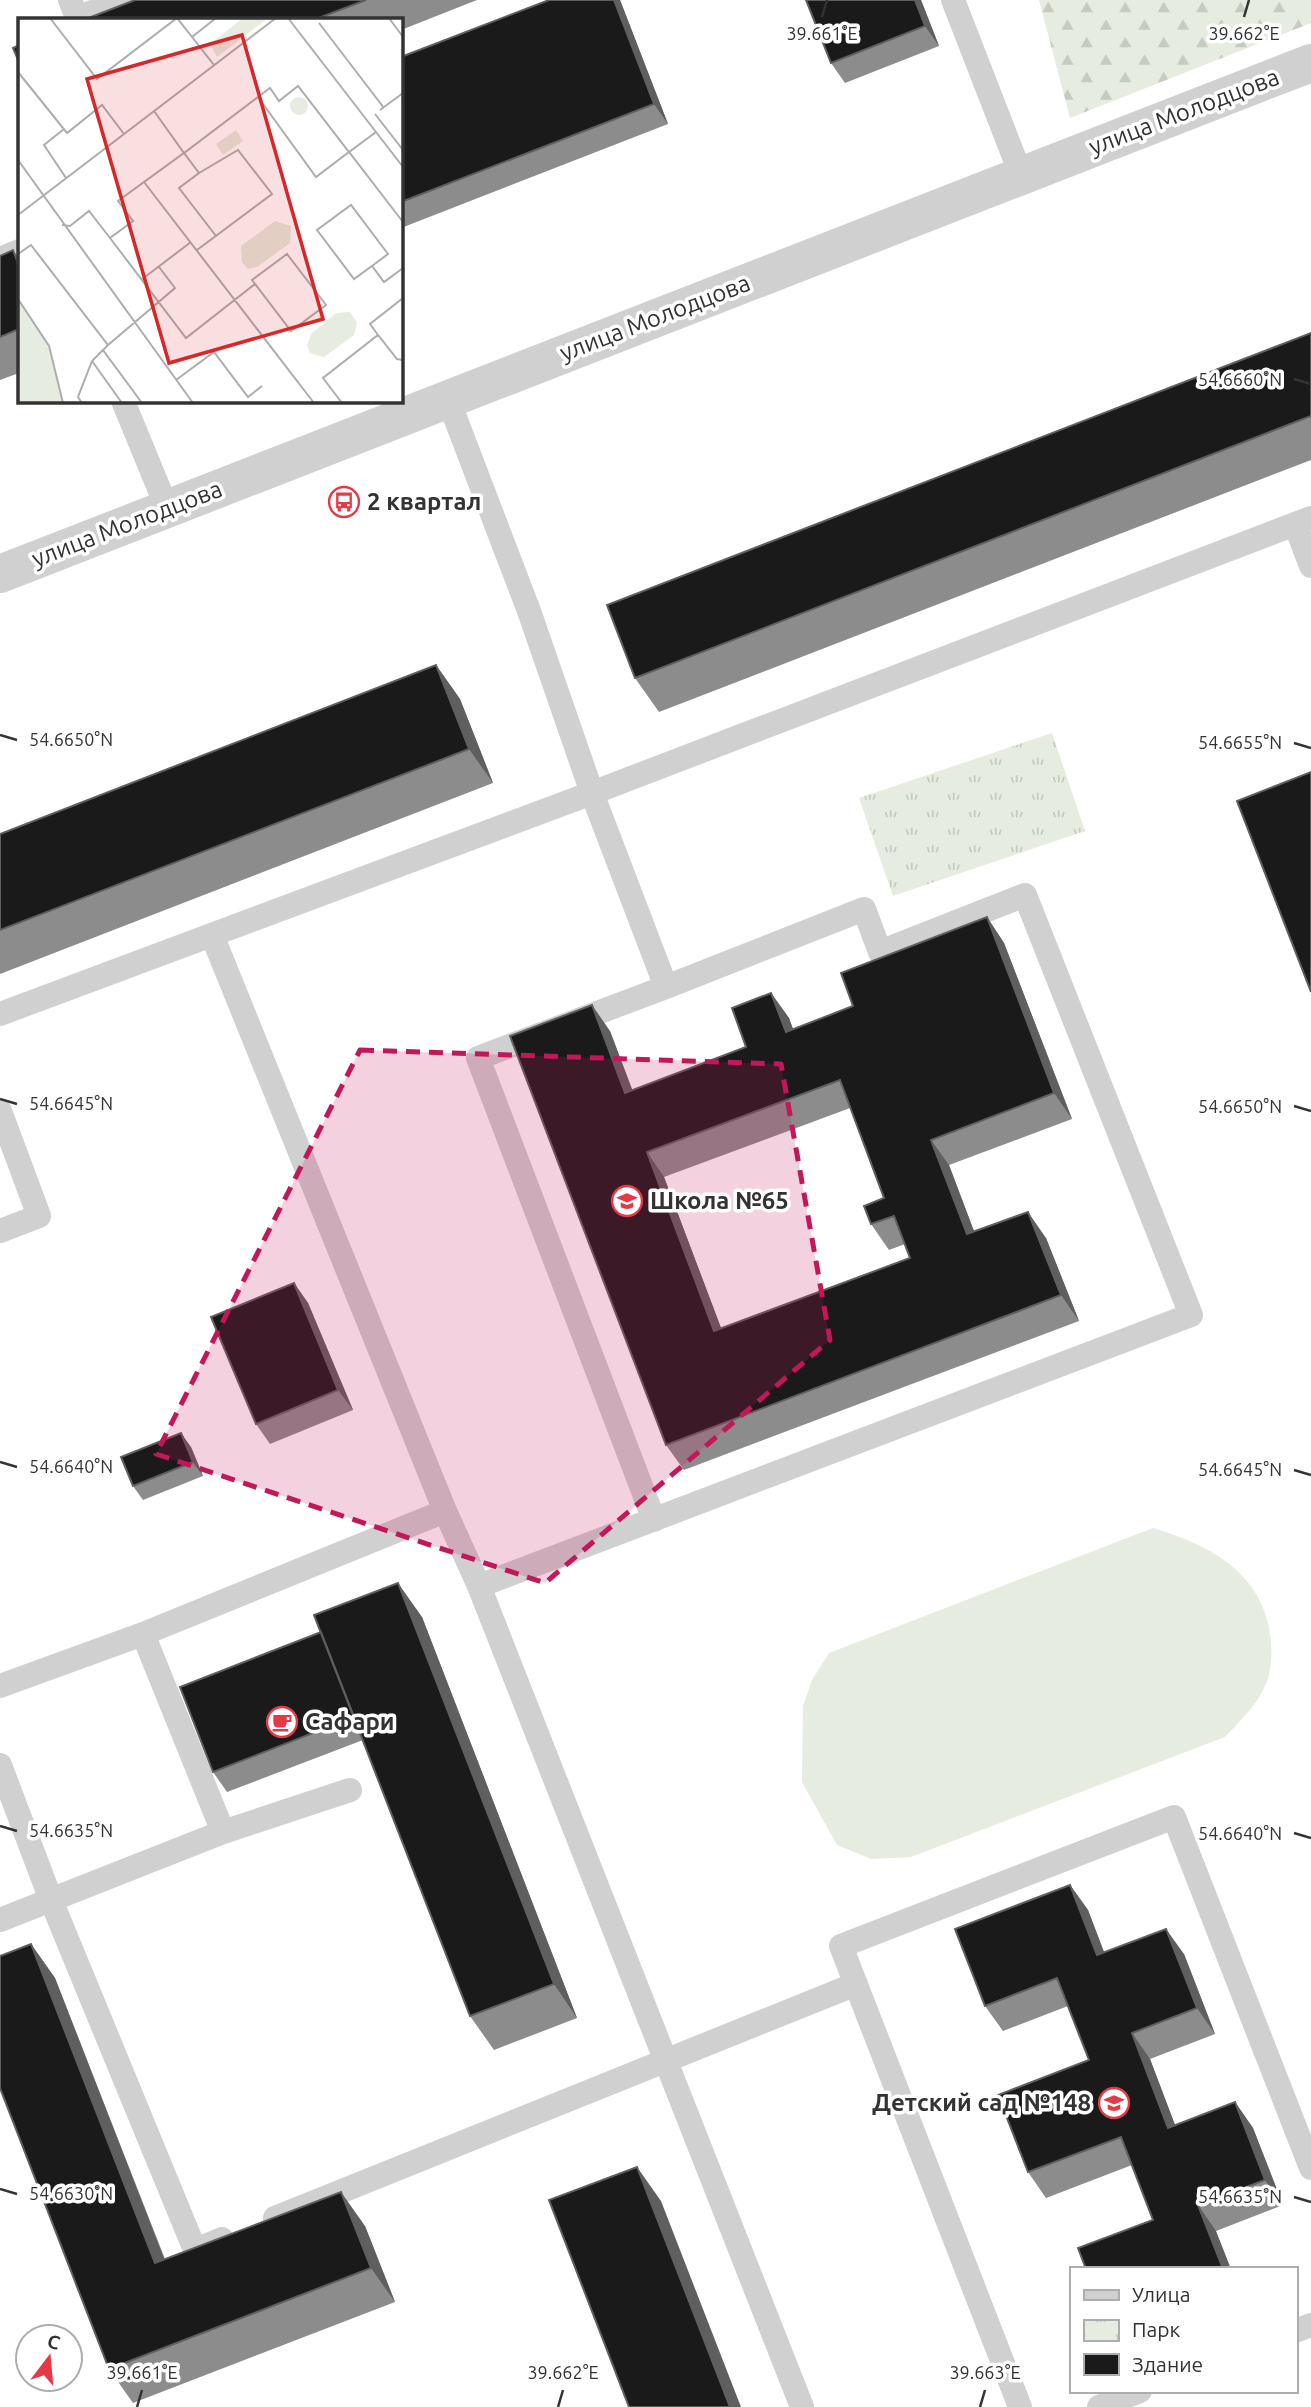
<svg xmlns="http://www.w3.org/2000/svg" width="1311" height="2407" font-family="Ubuntu,sans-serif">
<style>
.green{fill:#e6ecdf}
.forest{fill:url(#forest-firs)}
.park{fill:url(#park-tufts)}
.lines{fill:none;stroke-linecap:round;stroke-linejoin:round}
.service{stroke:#d0d0d0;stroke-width:24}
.tertiary{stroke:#d0d0d0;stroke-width:38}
.wall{fill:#8c8c8c;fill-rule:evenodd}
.shaded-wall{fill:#5f5f5f}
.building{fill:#1a1a1a;stroke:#5f5f5f;stroke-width:2;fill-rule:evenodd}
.marked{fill:#c2185b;fill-opacity:0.2;stroke:#c2185b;stroke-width:5;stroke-dasharray:14 9;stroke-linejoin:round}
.ticks{fill:none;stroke:#333;stroke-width:2.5}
.labels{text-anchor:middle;stroke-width:7;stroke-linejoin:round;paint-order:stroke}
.street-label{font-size:24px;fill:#333;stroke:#fff}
.poi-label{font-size:24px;font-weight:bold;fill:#333;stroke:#fff;text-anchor:start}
.inset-road{fill:none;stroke:#adadad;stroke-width:2}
.view{fill:#d62828;fill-opacity:0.15;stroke:#d62828;stroke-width:3.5}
.inset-edge{fill:none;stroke:#333;stroke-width:3.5}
.ticks-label{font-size:18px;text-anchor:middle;fill:#333;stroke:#fff;stroke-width:7;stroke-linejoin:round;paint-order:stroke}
</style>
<defs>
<pattern id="forest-firs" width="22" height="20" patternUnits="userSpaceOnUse" patternTransform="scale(1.75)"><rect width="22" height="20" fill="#e6ecdf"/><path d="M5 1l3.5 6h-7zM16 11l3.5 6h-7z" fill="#c6cbc0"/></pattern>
<pattern id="park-tufts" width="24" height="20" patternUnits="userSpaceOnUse" patternTransform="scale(1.75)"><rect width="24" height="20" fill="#e6ecdf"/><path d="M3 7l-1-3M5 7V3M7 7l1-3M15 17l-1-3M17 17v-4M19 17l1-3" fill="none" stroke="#c6cbc0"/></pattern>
</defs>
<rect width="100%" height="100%" fill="#fff"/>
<!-- green -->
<path class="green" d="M1153 1528C1206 1544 1257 1569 1269 1627 1272 1644 1273 1665 1267 1681 1259 1703 1241 1720 1225 1737L911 1857 871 1859 837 1845 802 1782 803 1706 812 1680 829 1653Z"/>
<!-- forest -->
<path class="forest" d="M1039 0H1311V23L1070 118Z"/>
<!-- park -->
<path class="park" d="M1052 733 1085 831 893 896 859 798Z"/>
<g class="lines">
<!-- service -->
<path class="service" d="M70 0 77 18 123 0
M953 0 1021 175
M0 259 19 251
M448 399 529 611 592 793 1311 518
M123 401 167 508
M1295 524 1311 566
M212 935 445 1511 479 1586 802 2407
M0 1014 592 793 666 987 478 1058 654 1520
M0 1111 39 1216 0 1231
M479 1586 1191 1315 1025 895 880 952 864 909 666 987
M0 1686 143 1634 445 1511
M0 1765 51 1900 195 2250 222 2239
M223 1832 350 1790
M0 1920 223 1832 143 1634
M275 2218 856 1984
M1295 2331 1311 2325
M1020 2407 841 1946 1174 1817 1311 2168
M1099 2407 1140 2391"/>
<!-- tertiary -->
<path class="tertiary" d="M0 574 1311 63"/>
</g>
<!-- wall -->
<path class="wall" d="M135 0H477L401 30V19H86Z
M549 0H620L668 124 401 228V57Z
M921 0 939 46 845 83 831 63Z
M13 250 19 259V373L0 380V256Z
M1311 333V460L659 712 635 678Z
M436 665 460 699 493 783 0 974V834Z
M987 917 1004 943 1072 1119 949 1165 974 1232 1046 1238 1079 1321 684 1470 666 1445 610 1031 632 1090 746 1047 771 993 789 1018 793 1029 853 1006ZM850 1108 884 1198 871 1224 889 1250 905 1244 910 1258 721 1328 664 1177Z
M294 1283 308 1303 353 1410 270 1444 256 1424Z
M191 1447 203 1476 143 1500 133 1486Z
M422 1617 577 2018 494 2050 470 2016 363 1740 227 1792 213 1772Z
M1070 1885 1088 1910 1104 1952 1184 1954 1215 2034 1150 2059 1175 2125 1235 2102 1253 2128 1283 2205 1216 2231 1153 2220 1132 2165 1046 2198 1028 2172 1089 2060 1068 2006 1003 2031 985 2006Z
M31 1944 55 1978 165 2259 365 2226 395 2302 133 2403 109 2369Z"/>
<!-- shaded-wall -->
<path class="shaded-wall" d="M614 0H620L668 124 654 104Z
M915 0H921L939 46 925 26Z
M436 665 460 699 493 783 469 749Z
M987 917 1004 943 1072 1119 1054 1093Z
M771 993 789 1018 803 1057 786 1032Z
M592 1005 610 1031 643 1118 625 1093Z
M931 1140 949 1165 985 1260 967 1234Z
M647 1152 664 1177 732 1357 714 1331Z
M1028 1212 1046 1238 1079 1321 1061 1295Z
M294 1283 308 1303 353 1410 338 1390Z
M181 1433 191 1447 203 1476 193 1462Z
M398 1583 422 1617 577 2018 554 1984Z
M1070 1885 1088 1910 1115 1981 1097 1955Z
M1166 1929 1184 1954 1215 2034 1197 2008Z
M31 1944 55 1978 179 2297 155 2263Z
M1132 2033 1150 2059 1186 2154 1168 2128Z
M1235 2102 1253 2128 1283 2205 1265 2180Z
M637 2167 661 2201 741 2407H730Z
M341 2192 365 2226 395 2302 371 2268Z
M1198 2205 1216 2231 1231 2269H1223Z"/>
<!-- building -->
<path class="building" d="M135 0H366L316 19H86Z
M549 0H614L654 104 401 202V57Z
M806 0H915L925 26 831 63Z
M19 45V62L13 48Z
M13 250 19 266V329L0 337V256Z
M1311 333V416L635 678 607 605Z
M436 665 469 749 0 930V834Z
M1311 772V992L1237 801Z
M987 917 1054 1093 931 1140 967 1234 1028 1212 1061 1295 666 1445 510 1036 592 1005 625 1093 746 1047 732 1008 771 993 786 1032 853 1006 841 973ZM840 1080 884 1198 864 1206 871 1224 894 1216 910 1258 714 1331 647 1152Z
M294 1283 338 1390 256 1424 211 1317Z
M181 1433 193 1462 133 1486 121 1457Z
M398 1583 554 1984 470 2016 314 1615Z
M321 1632 354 1717 213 1772 180 1687Z
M1070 1885 1097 1955 1166 1929 1197 2008 1132 2033 1168 2128 1235 2102 1265 2180 1198 2205 1223 2269H1086L1078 2248 1153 2220 1121 2137 1028 2172 998 2095 1089 2060 1057 1978 985 2006 955 1929Z
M31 1944 155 2263 341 2192 371 2268 109 2369 0 2088V1956Z
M637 2167 730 2407H629L549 2200Z"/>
<!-- marked area -->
<path class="marked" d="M360 1050 781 1064 830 1340 545 1583 156 1454Z"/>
<!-- ticks -->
<path class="ticks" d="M822 17 827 0M1244 17 1249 0M1294 379 1311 384M0 735 17 740M1294 743 1311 748M0 1099 17 1104M1294 1106 1311 1111M0 1462 17 1467M1294 1470 1311 1475M0 1826 17 1831M1294 1833 1311 1838M0 2189 17 2194M1294 2197 1311 2202M137 2407 142 2390M558 2407 563 2390M980 2407 985 2390"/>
<!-- icons -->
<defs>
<g id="bus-ring" transform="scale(1.575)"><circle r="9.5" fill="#fff" stroke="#e63946" stroke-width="1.5"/><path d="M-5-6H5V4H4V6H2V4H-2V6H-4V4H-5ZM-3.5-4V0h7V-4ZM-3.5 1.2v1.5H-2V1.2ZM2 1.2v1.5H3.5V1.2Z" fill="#e63946"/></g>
<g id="school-ring" transform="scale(1.575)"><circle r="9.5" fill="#fff" stroke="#e63946" stroke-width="1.5"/><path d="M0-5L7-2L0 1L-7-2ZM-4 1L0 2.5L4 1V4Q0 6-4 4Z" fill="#e63946"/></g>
<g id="cafe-ring" transform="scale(1.575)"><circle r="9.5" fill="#fff" stroke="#e63946" stroke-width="1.5"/><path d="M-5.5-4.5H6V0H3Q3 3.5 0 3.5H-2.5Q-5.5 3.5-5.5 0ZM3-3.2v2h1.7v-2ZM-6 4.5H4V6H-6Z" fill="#e63946"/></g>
</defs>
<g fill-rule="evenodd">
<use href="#bus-ring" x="344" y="502"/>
<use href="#school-ring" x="627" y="1201"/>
<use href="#cafe-ring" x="282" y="1722"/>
<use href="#school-ring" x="1114" y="2103"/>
</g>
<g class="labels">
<!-- street labels -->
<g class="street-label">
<text transform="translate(1184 112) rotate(-21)" y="8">улица Молодцова</text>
<text transform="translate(655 318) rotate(-21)" y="8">улица Молодцова</text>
<text transform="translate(127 524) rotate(-21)" y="8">улица Молодцова</text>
</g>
<!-- poi labels -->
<g class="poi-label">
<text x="367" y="510">2 квартал</text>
<text x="650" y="1209">Школа №65</text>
<text x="305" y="1730">Сафари</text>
<text x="1091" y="2111" text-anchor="end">Детский сад №148</text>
</g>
</g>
<!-- overview -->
<g transform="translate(18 18)">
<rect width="385" height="385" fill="#fff"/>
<path d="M257 203 273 208 272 225 239 249 230 251 224 244 223 228ZM0 282 28 322 45 385H0ZM332 294 339 305 336 317 306 339 292 335 289 327 293 316 318 295Z" fill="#e6ecdf"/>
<path d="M225 0H250L199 39 192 26Z" fill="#e6ecdf"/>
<path d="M272 88a9 9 0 1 1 18 0a9 9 0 1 1-18 0ZM218 112 225 123 205 137 198 126Z" fill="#e6ecdf"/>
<path class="inset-road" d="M32 0 79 61 159 0 196 47M270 0 385 149M371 0 385 19M301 5 366 90M174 19 198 0M0 54 49 115 84 87 106 116M240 79 298 159 331 134 385 204M362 92 385 75M136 93 166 135 252 70 261 83 280 68 331 134 358 114M357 96 385 132M46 111 26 127 48 160M0 142 175 385M126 164 296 385M0 197 258 0M44 207 52 208 71 193 92 220M198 218 161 170 181 155 166 135 100 183 115 203 92 220 168 320 237 266 273 313 308 287 269 236 234 262 237 266M179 232 254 176 220 132 181 155M0 236 13 227 90 327 157 270 141 249M354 248 370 236 333 187 299 212 336 261 354 248 366 264 385 250M123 262 173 224M0 281 31 328 45 385M360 317 352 306 385 280M90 327 85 332 124 385M74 343 104 385M158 362 196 334 230 379 244 368M64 385 60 379 74 343 85 332M324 385 305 360 360 317 379 341 385 342"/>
<path class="view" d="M224 17 305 301 151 345 69 61Z"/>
<rect width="385" height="385" class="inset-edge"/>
</g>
<g class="ticks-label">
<text x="822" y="40">39.661°E</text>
<text x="1244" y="40">39.662°E</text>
<text x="1240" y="386">54.6660°N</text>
<text x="71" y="746">54.6650°N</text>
<text x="1240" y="749">54.6655°N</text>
<text x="71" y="1110">54.6645°N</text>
<text x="1240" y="1113">54.6650°N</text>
<text x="71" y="1473">54.6640°N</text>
<text x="1240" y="1476">54.6645°N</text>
<text x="71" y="1837">54.6635°N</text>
<text x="1240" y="1840">54.6640°N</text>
<text x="71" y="2200">54.6630°N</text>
<text x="1240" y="2203">54.6635°N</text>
<text x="142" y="2379">39.661°E</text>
<text x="563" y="2379">39.662°E</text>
<text x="985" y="2379">39.663°E</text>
</g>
<!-- legend -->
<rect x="1070" y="2267" width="228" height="126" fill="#ffffff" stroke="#adadad" stroke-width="2"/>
<rect x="1084" y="2290" width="35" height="10" fill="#d0d0d0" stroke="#adadad" stroke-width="2"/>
<text x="1132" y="2302" font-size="21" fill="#333333">Улица</text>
<rect x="1084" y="2320" width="35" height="21" fill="url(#park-tufts)" stroke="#adadad" stroke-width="2"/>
<text x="1132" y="2337" font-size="21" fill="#333333">Парк</text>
<rect x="1084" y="2354" width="35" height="21" fill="#1a1a1a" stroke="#adadad" stroke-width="2"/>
<text x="1132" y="2372" font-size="21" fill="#333333">Здание</text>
<!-- north arrow -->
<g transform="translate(49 2358) rotate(16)"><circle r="33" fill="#ffffff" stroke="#adadad" stroke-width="2"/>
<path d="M0-5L12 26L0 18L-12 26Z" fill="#e63946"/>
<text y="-10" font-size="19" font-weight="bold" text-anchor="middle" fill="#333333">С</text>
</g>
</svg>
